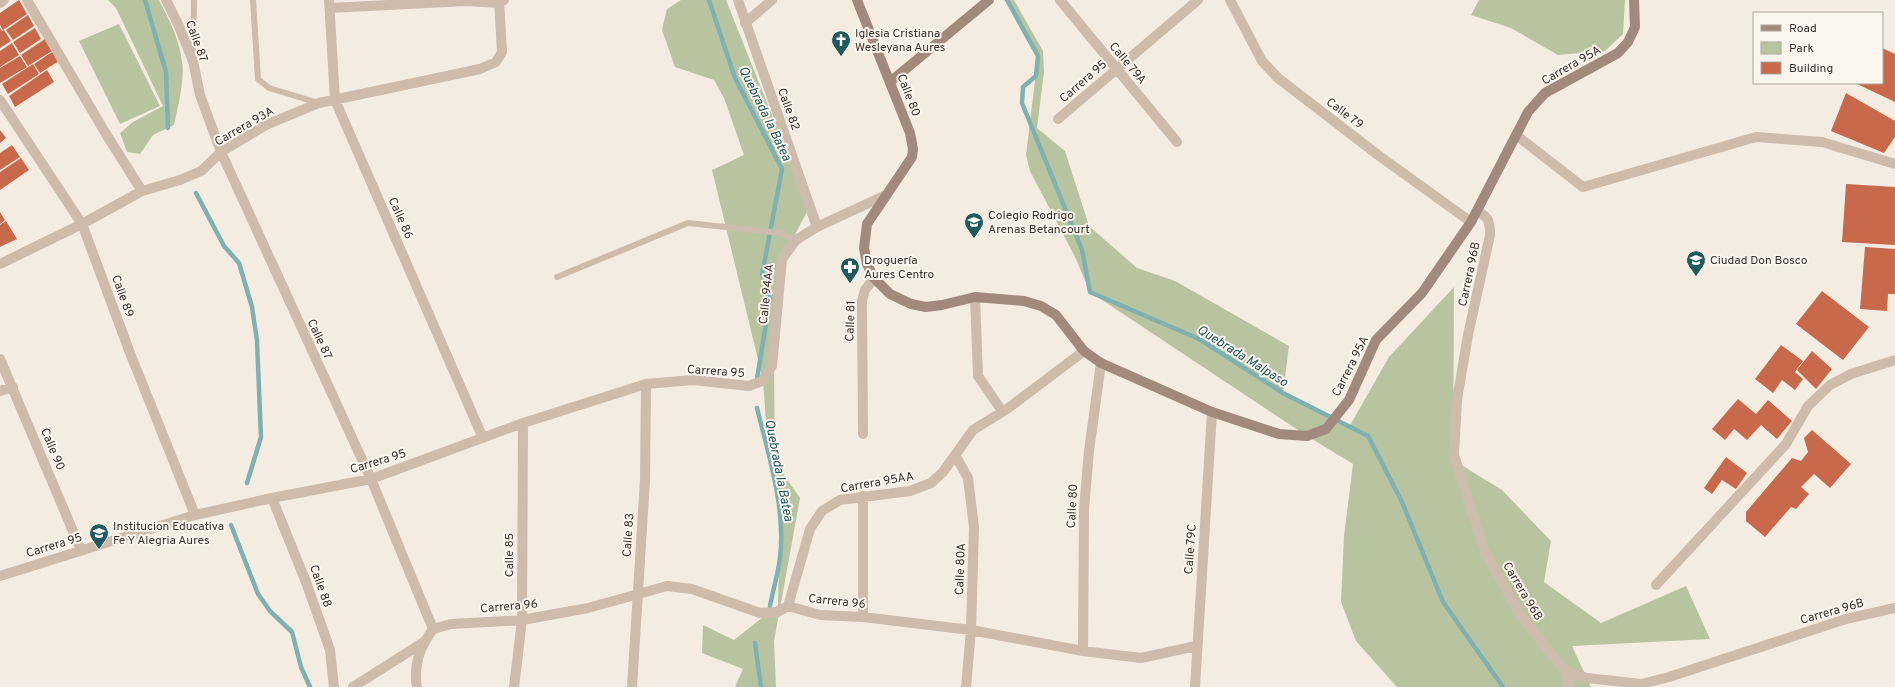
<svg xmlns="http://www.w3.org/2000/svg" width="1895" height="687" font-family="Overpass,sans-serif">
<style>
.green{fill:#b8c4a0}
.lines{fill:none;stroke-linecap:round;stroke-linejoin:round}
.stream{stroke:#7fb0b2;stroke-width:4.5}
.building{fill:#c8694b}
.lane{stroke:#cdbbac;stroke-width:6}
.street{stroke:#cdbbac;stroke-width:10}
.secondary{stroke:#a18a7d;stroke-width:10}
.labels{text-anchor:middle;stroke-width:4;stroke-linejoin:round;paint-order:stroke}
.poi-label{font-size:12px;fill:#3b302b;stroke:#fbf5ee;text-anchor:start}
.street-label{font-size:12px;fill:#3b302b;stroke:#fbf5ee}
.water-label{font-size:13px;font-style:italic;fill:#1f5a5e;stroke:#fbf5ee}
</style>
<rect width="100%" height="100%" fill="#f4ebe1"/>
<!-- green -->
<path class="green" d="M108 0H159C169 19 179 39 182 61 185 79 178 107 174 125L153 135 140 154 127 152 120 133 133 122 163 106 116 8Z
M681 0H726L809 208 781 261 774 365 775 462 800 498 774 641 776 687H735L743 669 702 653 703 625 734 640 778 605 780 516 769 464 763 380 712 170 744 155 724 98 714 80 675 67 662 30 667 9Z
M1008 0H1014L1043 51 1044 72 1037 128 1065 151 1089 226 1137 268 1175 281 1289 346 1283 393 1349 427 1389 357 1454 287 1453 460 1502 490 1551 541 1544 582 1601 623 1686 586 1710 639 1572 646 1591 687H1397L1356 641 1341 602 1344 536 1353 464 1307 436 1090 292 1075 257 1030 171 1026 155 1038 56Z
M1479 0H1625L1623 34 1605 51 1558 55 1511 28 1471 15Z
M119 24 160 106 120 124 79 41Z"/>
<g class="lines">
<!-- stream -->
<path class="stream" d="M145 0 166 72 168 128
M709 0 735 78 782 169 762 275 770 299 757 379
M1007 0 1038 56 1036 76 1023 87 1022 103 1082 250 1090 292 1199 339 1283 393 1368 436 1402 502 1443 602 1503 687
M196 193 224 246 239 263 252 307 257 341 261 437 247 483
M757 408C769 456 786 509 780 558 778 574 773 590 770 606
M231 525 258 594 270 611 292 632 301 667 310 687
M755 643 761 687"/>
</g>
<!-- building -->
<path class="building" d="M19 0 27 14 3 30 0 25V13Z
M28 15 34 26 13 40 6 30Z
M0 28 2 31 4 30 11 41 0 48Z
M35 28 41 39 20 53 13 42Z
M45 39 52 51 28 66 21 55Z
M12 43 19 55 0 67V51Z
M1882 48 1895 54V102L1855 83H1882Z
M52 52 59 61 40 73 34 64Z
M20 56 27 67 0 83V68Z
M33 64 39 74 8 94 2 84Z
M47 70 54 82 15 107 9 96Z
M1846 93 1895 121V137L1884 153 1831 131Z
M0 130 6 138 0 143Z
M12 145 20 157 0 170V153Z
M21 158 29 170 0 190V172Z
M1846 184 1895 187V245L1842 242Z
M0 212 5 220 0 224Z
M6 221 17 239 0 247V225Z
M1865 247 1895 249V294H1888L1887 311 1860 309Z
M1822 291 1869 327 1843 360 1796 324Z
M1781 345 1803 361 1795 372 1803 379 1795 390 1782 380 1773 393 1755 379Z
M1812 351 1832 369 1816 389 1797 370Z
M1738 399 1756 414 1768 400 1792 421 1777 439 1761 425 1747 440 1734 429 1725 440 1712 429Z
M1812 430 1851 464 1830 488 1814 474 1801 487 1809 494 1796 509 1791 507 1765 537 1746 521V512L1792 458 1801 461 1808 452 1804 438Z
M1726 457 1747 473 1736 489 1722 480 1712 494 1704 488Z"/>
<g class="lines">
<!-- lane -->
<path class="lane" d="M253 0 258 79 269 88 319 103
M193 55 194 0
M557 277 688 223 780 233 796 240"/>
<!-- street -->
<path class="street" d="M27 0 106 134 142 191
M166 0 178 24 193 61 200 95 221 152 371 479 433 629
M329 0 335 100 483 438
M738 0 817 227
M1060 0 1177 142
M1230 0 1262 61 1278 78 1378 155 1471 222
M0 3 4 0
M330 8 466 1 499 3 504 0
M745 23 772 0
M0 100 82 224 130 353 195 515
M1058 119 1198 0
M1516 135 1583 187 1756 137 1822 142 1895 164
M1477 211C1489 217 1490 222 1490 235L1468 335 1457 400 1454 455 1485 552 1521 616 1566 672 1587 678 1641 684 1669 677 1846 619 1895 608
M0 264 82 224 142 191 180 180 201 171 221 152 266 125 319 103 480 69 496 62 502 52 499 0
M975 297 978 376 1002 411
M0 359 81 550
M0 391 13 387
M863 434 862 301 865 290 874 278
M955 455 968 478 974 527 971 630 966 687
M863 496V617
M272 498 306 582 330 650 334 687
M0 576 195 515 272 498 371 479 523 423 646 384 693 380 749 386 762 381 772 366 782 259 796 240 817 227 886 195
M1656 585 1786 444 1808 406 1830 385 1851 374 1895 360
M788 606 810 529 822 511 840 500 910 491 931 483 943 472 973 430 1007 409 1084 351
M433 629 451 624 522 620 588 608 667 586 692 589 760 613 777 612 788 606 820 615 863 617 971 630 1083 651 1141 658 1196 646
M1083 651 1084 509 1089 451 1101 363
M1566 672 1569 687
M353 687 424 642
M417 687C413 665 420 647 433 629
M514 687 522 620 523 423
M632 687 645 480 646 384
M1195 687 1212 412"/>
<!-- secondary -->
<path class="secondary" d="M857 0 910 133 913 149 912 157 867 224 864 248 867 264 874 278 890 294 911 304 926 307 942 305 975 297 1024 301 1041 306 1056 315 1084 351 1101 363 1212 412 1279 434 1307 436 1326 429 1349 400 1376 340 1422 293 1471 222 1528 112 1545 93 1618 53 1628 42 1635 27 1634 0
M890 82 989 0"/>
</g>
<!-- icons -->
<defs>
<g id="church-pin" transform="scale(1)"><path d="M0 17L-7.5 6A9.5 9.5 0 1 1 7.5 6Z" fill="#1f5a5e" stroke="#fbf5ee"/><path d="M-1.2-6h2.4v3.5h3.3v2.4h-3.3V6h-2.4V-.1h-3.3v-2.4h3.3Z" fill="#fff"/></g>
<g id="school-pin" transform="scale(1)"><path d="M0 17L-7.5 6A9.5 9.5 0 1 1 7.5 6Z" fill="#1f5a5e" stroke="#fbf5ee"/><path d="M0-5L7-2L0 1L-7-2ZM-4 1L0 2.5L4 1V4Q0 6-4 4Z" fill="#fff"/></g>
<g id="pharmacy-pin" transform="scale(1)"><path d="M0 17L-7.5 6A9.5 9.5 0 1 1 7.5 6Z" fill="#1f5a5e" stroke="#fbf5ee"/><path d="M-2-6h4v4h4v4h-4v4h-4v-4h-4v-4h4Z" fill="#fff"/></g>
</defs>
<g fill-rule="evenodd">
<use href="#church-pin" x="841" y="40"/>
<use href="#school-pin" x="974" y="222"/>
<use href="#school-pin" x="1696" y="260"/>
<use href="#pharmacy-pin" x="850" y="267"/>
<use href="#school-pin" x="99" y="533"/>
</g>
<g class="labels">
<!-- poi labels -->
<g class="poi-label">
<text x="855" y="37">Iglesia Cristiana<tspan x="855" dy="14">Wesleyana Aures</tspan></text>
<text x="988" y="219">Colegio Rodrigo<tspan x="988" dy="14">Arenas Betancourt</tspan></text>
<text x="864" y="264">Droguería<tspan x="864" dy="14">Aures Centro</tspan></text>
<text x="1710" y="264">Ciudad Don Bosco</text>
<text x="113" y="530">Institucion Educativa<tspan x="113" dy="14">Fe Y Alegria Aures</tspan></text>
</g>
<!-- street labels -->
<g class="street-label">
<text transform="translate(197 41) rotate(70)" y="4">Calle 87</text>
<text transform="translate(1128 63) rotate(50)" y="4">Calle 79A</text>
<text transform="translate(1571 65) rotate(-30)" y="4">Carrera 95A</text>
<text transform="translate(1083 81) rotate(-41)" y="4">Carrera 95</text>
<text transform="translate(909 95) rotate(69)" y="4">Calle 80</text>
<text transform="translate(789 109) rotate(70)" y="4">Calle 82</text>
<text transform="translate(1345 113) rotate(37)" y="4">Calle 79</text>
<text transform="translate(244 126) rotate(-30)" y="4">Carrera 93A</text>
<text transform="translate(401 218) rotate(66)" y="4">Calle 86</text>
<text transform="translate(1469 274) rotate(-78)" y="4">Carrera 96B</text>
<text transform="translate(766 294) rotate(-84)" y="4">Calle 94AA</text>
<text transform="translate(123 296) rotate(70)" y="4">Calle 89</text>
<text transform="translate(850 321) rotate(-88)" y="4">Calle 81</text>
<text transform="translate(320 339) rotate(65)" y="4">Calle 87</text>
<text transform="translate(1350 366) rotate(-63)" y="4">Carrera 95A</text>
<text transform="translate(716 371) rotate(4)" y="4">Carrera 95</text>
<text transform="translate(53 449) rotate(67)" y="4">Calle 90</text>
<text transform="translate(378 461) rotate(-17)" y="4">Carrera 95</text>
<text transform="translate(877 482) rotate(-10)" y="4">Carrera 95AA</text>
<text transform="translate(1072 506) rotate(-87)" y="4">Calle 80</text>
<text transform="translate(628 535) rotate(-86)" y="4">Calle 83</text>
<text transform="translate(54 545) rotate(-17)" y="4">Carrera 95</text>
<text transform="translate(1190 549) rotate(-86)" y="4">Calle 79C</text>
<text transform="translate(509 555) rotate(-90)" y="4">Calle 85</text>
<text transform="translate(960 569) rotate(-88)" y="4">Calle 80A</text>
<text transform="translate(321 586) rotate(70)" y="4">Calle 88</text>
<text transform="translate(1523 591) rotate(59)" y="4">Carrera 96B</text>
<text transform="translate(837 601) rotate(6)" y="4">Carrera 96</text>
<text transform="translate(509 606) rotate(-5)" y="4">Carrera 96</text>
<text transform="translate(1832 611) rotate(-16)" y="4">Carrera 96B</text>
</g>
<!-- water labels -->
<g class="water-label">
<text transform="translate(766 113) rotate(64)" y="5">Quebrada la Batea</text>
<text transform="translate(1243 355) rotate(32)" y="5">Quebrada Malpaso</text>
<text transform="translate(780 470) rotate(79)" y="5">Quebrada la Batea</text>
</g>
</g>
<!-- legend -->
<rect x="1753" y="12" width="130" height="72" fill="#fbf5ee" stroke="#aea6a0"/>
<rect x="1761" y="25" width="20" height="6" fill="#a18a7d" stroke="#aea6a0"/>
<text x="1789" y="32" font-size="12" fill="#3b302b">Road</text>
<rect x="1761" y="42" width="20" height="12" fill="#b8c4a0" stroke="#aea6a0"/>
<text x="1789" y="52" font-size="12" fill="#3b302b">Park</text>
<rect x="1761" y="62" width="20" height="12" fill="#c8694b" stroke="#aea6a0"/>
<text x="1789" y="72" font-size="12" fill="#3b302b">Building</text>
</svg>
